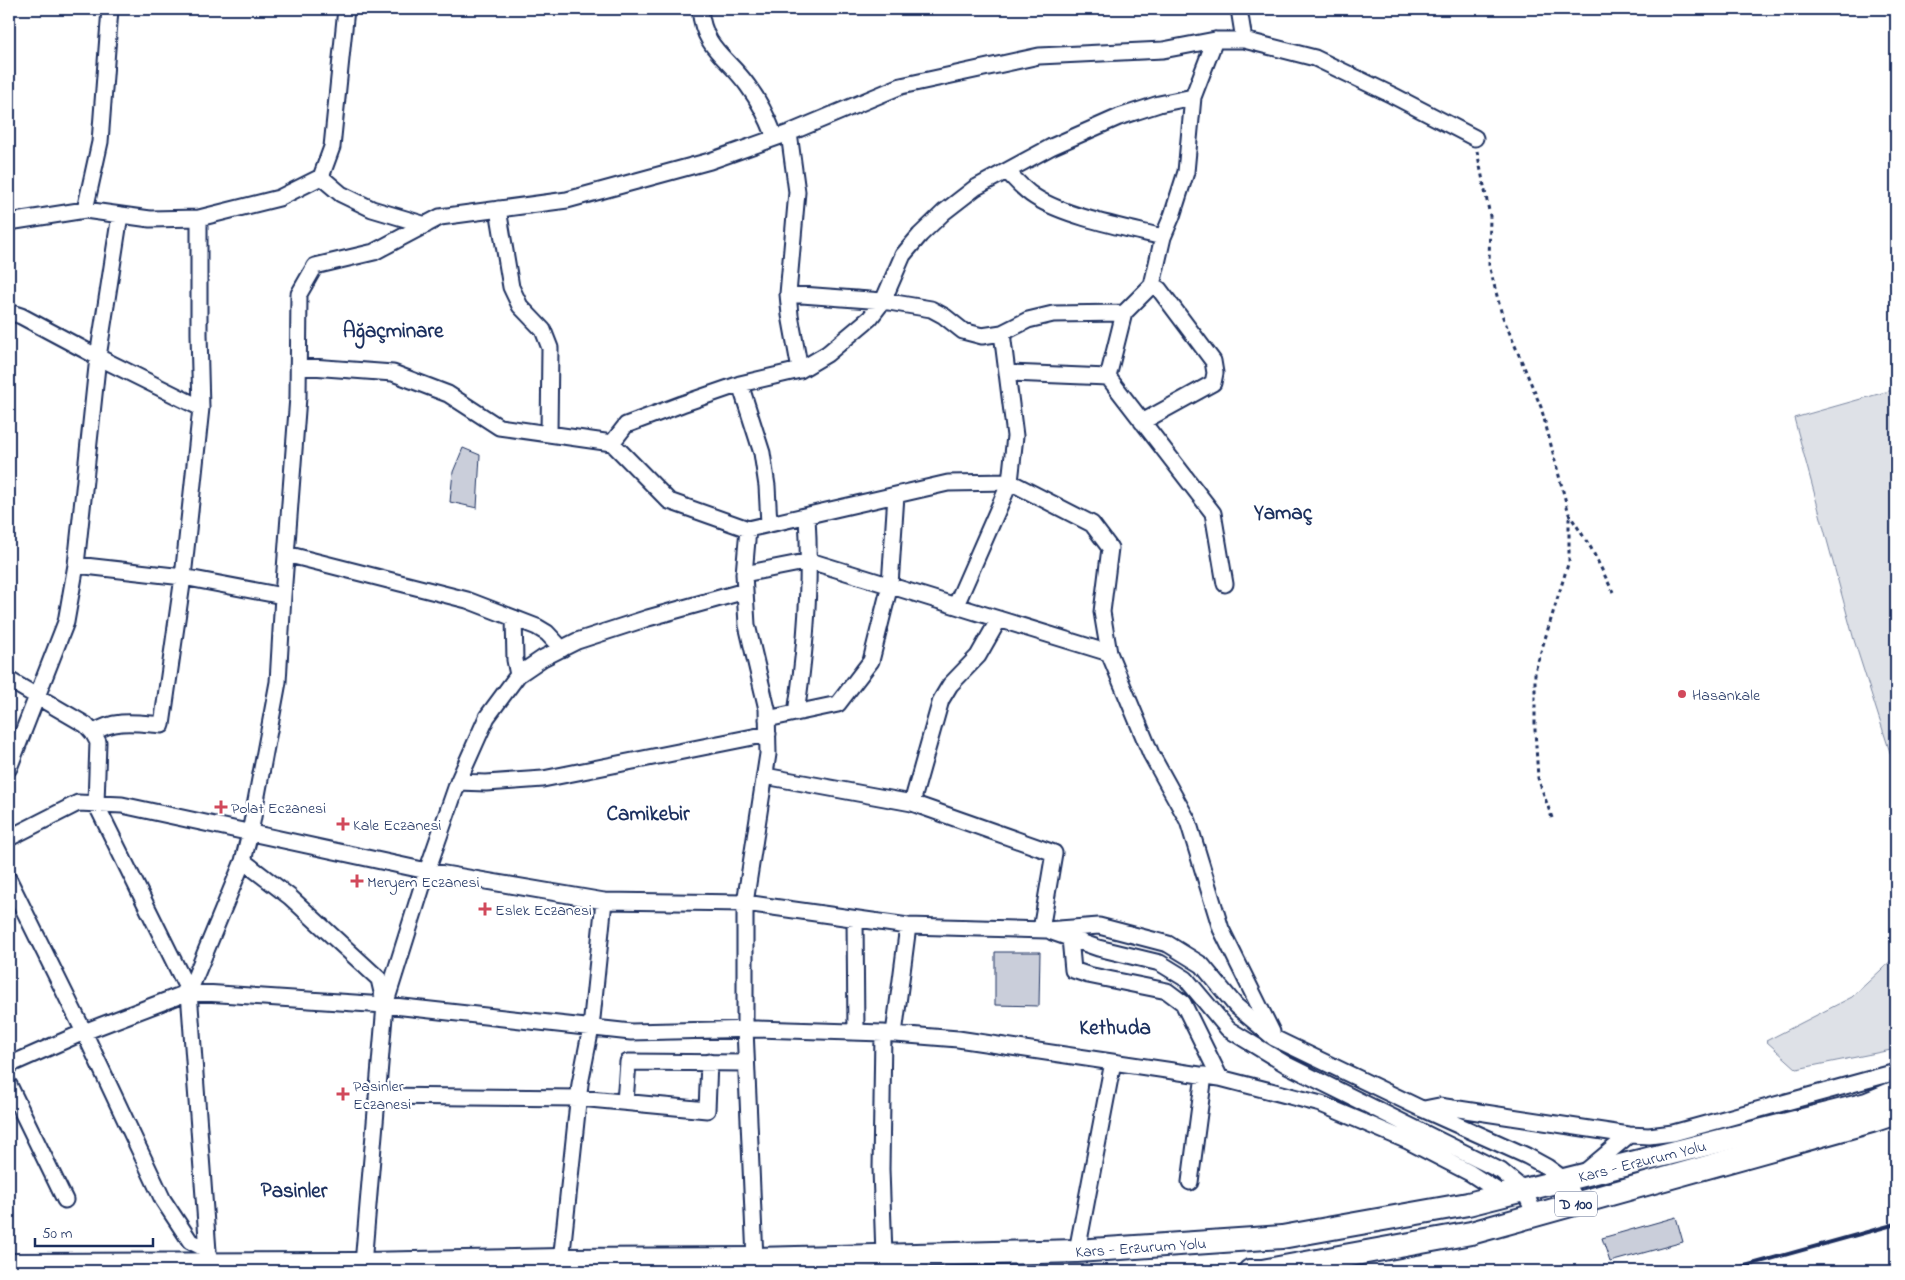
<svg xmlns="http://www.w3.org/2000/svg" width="1905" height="1280" font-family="'Indie Flower',sans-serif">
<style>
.green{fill:#dee1e7;stroke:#7c88a2}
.building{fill:#caceda;stroke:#1b2f5e}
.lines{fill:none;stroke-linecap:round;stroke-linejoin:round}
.minor-casing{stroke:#1b2f5e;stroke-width:19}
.highway-casing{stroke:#1b2f5e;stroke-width:26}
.path{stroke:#1b2f5e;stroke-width:3;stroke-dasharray:4 4;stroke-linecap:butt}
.minor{stroke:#fff;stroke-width:15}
.highway{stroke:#fff;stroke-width:22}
.rail{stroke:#1b2f5e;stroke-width:4}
.poi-dot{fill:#d1495b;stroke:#fff;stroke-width:2}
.labels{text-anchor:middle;stroke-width:4.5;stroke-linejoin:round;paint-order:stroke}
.shield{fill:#fff;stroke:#5f6d8e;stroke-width:1}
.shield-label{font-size:15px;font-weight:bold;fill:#1b2f5e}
.poi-label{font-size:16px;fill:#1b2f5e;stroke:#fff;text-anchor:start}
.street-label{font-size:16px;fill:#1b2f5e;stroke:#fff}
.district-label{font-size:21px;font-weight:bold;fill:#1b2f5e;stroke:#fff}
</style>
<rect width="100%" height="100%" fill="#fff"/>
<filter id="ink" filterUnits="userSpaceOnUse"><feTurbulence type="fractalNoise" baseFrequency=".02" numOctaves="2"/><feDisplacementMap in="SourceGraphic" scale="10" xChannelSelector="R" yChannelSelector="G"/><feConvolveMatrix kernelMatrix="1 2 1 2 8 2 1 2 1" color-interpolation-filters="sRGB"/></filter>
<g filter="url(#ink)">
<!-- green -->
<path class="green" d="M1896 389V771L1854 640 1794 418Z
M1896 956V1049L1797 1069 1766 1041 1852 997Z"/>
<!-- building -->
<path class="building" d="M463 448 480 455 477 508 450 502 453 472Z
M995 952H1040L1039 1006 995 1005Z
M1676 1217 1683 1242 1610 1262 1602 1238Z"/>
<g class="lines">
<!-- minor casing -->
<g class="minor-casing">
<path id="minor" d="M700 9C704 50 727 56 748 86 760 102 768 119 775 137
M1239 9 1244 40
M789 133 797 192 788 294 790 315 800 370
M1007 171C1015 180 1024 190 1035 197 1066 217 1126 228 1163 237
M321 177 341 194 372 209 426 225
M498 209 511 287 520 306 543 330 550 348 549 434
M85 210 100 142 110 9
M9 222 85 210 150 219 199 218
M788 294 883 301 931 309 944 316 963 331 982 336 1002 333 1028 320 1053 314 1124 313
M9 312 21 316 98 357 201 408
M1002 333 1015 436 1010 482 1092 524 1110 548 1102 612 1109 653 1151 754 1188 821 1221 929 1272 1032
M298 366 393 373 448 394 499 427 612 443 669 501 748 529 948 483 1010 482 956 605
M1008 373 1108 377 1213 513 1225 584
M1108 377 1124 313 1152 285 1163 237 1172 216 1186 172 1193 97 1215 40
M740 384 762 453 767 486 769 524
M1142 422 1213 383 1215 373 1213 361 1159 289 1152 285
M612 443 626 425 682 404 740 384 800 370 827 354 870 318 883 301 903 255 920 235 944 212 975 188 1051 147 1119 117 1159 104 1193 97
M748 529 744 574 747 625 767 709 768 754 745 903V1029L755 1259
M286 554 467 600 537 627 547 633 562 649
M76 565 183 577 283 596
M744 574 810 561 1109 653
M514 618 515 660 518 675
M9 680 86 725 93 733 98 742 96 804 189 992 209 1265
M796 713C806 647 811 582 807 516
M767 719 838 704 871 661 890 585 896 495
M93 733C115 718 137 723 162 725L183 577 201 408 199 334V218L279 198 321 177 332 147 346 9
M9 768 66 622 76 565 98 357 120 215
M765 776 912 803 1054 853 1041 930
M458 782 486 783 543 779 768 734
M912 803 941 700 950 685 978 656 999 619
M9 838 78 803 122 805 427 871 604 901 745 903 908 926 1046 930 1099 926 1168 944 1202 965 1236 1006 1274 1038 1422 1109 1527 1156 1547 1167 1565 1180 1578 1203
M243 861 290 897 379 979 385 1005 363 1264
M9 880 84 1032 163 1200 190 1241 208 1250
M855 919 856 1032
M1052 932 1098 948 1160 963 1186 979 1228 1029 1287 1065 1501 1171 1524 1190 1535 1215
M1070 938 1073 970 1088 975 1167 991 1183 1003 1220 1078
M189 992 243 861 250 833 278 682 283 596 298 397 299 294 315 266 374 252 440 217 567 200 710 161 789 133 901 86 1039 56 1163 50 1215 40H1244L1315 58 1392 95 1475 138
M385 1005 427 871 458 782 487 717 518 675 543 658 577 641 648 618 745 591
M883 1033 881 1169 884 1255
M894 1034 908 926
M9 1065 84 1032 189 992 385 1005 631 1032 757 1029 883 1033 958 1039 1220 1078 1321 1104 1408 1141 1470 1173 1504 1195
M9 1085 65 1200
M377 1096 579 1098 707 1110 709 1062
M625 1102 628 1062 746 1063
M1424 1109 1439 1106 1629 1135 1649 1136 1673 1133 1896 1072
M1586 1171 1629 1135
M1190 1182 1204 1075
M1077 1251 1113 1062
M560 1271 580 1084 591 1028 604 901"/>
</g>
<!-- highway casing -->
<g class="highway-casing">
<g id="highway">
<path id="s1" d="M9 1265 363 1264 560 1260 755 1259 1077 1251 1282 1237 1468 1204 1867 1104 1896 1092"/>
<path d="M1250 1271H1262L1471 1233 1872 1121 1896 1113"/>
</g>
</g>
<!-- path -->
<path class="path" d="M1477 151 1490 216 1489 265 1502 315 1541 407 1569 514 1591 548 1613 592
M1552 818 1538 778 1535 730V671L1569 561V514"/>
<!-- minor -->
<use href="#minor" class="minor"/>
<!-- highway -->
<use href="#highway" class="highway"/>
<!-- rail -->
<path class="rail" d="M1727 1271 1896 1224"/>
</g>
</g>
<!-- markers -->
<g class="poi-dot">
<circle cx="1682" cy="694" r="5"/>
<path d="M218.5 799.5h5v5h5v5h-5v5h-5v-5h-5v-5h5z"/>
<path d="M340.5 816.5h5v5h5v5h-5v5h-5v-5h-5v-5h5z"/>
<path d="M354.5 873.5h5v5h5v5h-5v5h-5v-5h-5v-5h5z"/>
<path d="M482.5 901.5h5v5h5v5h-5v5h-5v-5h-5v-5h5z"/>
<path d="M340.5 1086.5h5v5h5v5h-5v5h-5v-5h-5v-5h5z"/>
</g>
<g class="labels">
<!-- shield labels -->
<rect class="shield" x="1555" y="1191.5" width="42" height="25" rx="4"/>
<g class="shield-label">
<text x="1576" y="1209">D 100</text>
</g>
<!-- poi labels -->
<g class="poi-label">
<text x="1692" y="700">Hasankale</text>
<text x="231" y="813">Polat Eczanesi</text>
<text x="353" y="830">Kale Eczanesi</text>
<text x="367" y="887">Meryem Eczanesi</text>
<text x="495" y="915">Eslek Eczanesi</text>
<text x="353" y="1091">Pasinler<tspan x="353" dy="18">Eczanesi</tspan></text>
</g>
<!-- street labels -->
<g class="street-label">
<text dy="6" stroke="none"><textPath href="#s1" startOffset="1642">Kars - Erzurum Yolu</textPath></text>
<text dy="6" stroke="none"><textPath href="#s1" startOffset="1132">Kars - Erzurum Yolu</textPath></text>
</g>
<!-- district labels -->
<g class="district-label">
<text x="393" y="337">Ağaçminare</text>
<text x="1283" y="519">Yamaç</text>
<text x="648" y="820">Camikebir</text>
<text x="1115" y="1034">Kethuda</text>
<text x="294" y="1197">Pasinler</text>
</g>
</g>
<!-- margin -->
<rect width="1905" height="1280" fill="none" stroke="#fff" stroke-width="30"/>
<rect x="15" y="15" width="1875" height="1250" fill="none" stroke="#1b2f5e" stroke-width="2" filter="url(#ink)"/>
<!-- scale -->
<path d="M35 1238v8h118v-8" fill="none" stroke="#1b2f5e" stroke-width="2.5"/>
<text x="42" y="1238" font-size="15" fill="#1b2f5e" stroke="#ffffff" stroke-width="4" paint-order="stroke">50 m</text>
</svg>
